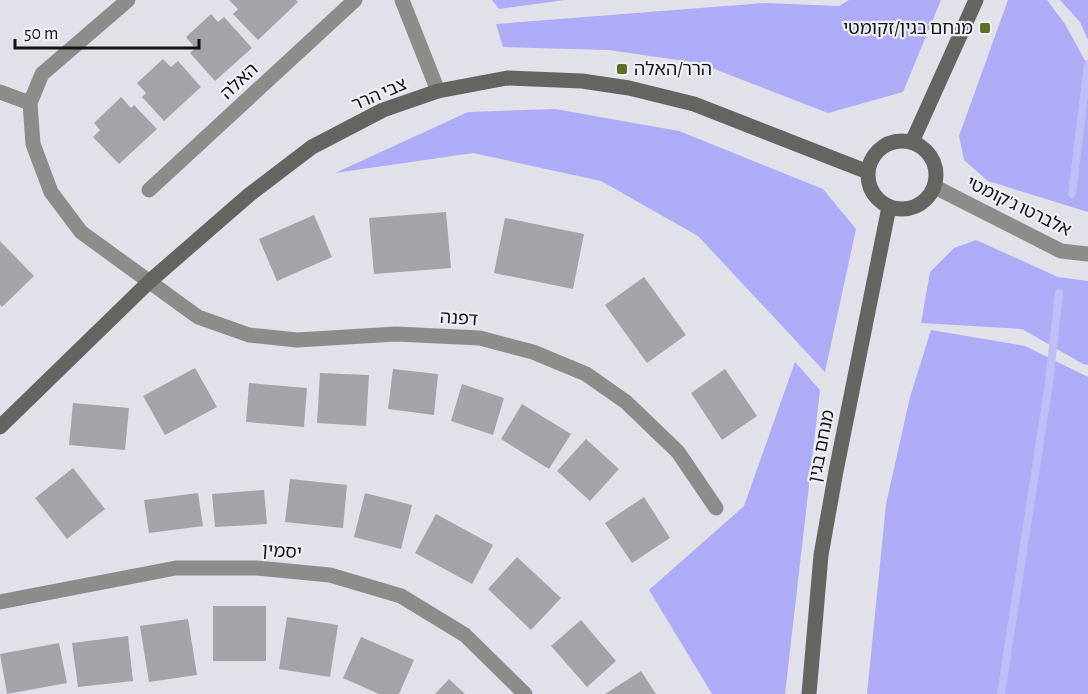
<svg xmlns="http://www.w3.org/2000/svg" width="1088" height="694" font-family="'Alegreya Sans','Noto Sans Hebrew',sans-serif">
<style>
.green{fill:#afacf7}
.lines{fill:none;stroke-linecap:round;stroke-linejoin:round}
.stream{stroke:#c0bff5;stroke-width:8}
.building{fill:#a3a3aa}
.street{stroke:#8c8d8a;stroke-width:15}
.secondary{stroke:#636561;stroke-width:15}
.poi-dot{fill:#5b7223;stroke:#eeeef6;stroke-width:2}
.labels{text-anchor:middle;stroke-width:4.5;stroke-linejoin:round;paint-order:stroke}
.poi-label{font-size:18px;fill:#121214;stroke:#eeeef6;text-anchor:end}
.street-label{font-size:18px;fill:#121214;stroke:#eeeef6}
</style>
<rect width="100%" height="100%" fill="#e1e1e9"/>
<!-- green -->
<path class="green" d="M492 0H565L499 9Z
M849 0H941L903 92 828 113 699 63 608 50 503 47 496 24 765 3 839 6Z
M1008 0H1047L1065 24 1088 66V212L988 181 964 160 959 136Z
M1060 0H1088V40L1080 22Z
M555 109 679 131 823 189 856 229 825 372 698 236 601 181 473 153 335 173 468 112Z
M976 240 1058 277 1088 281V365L1083 364 1022 329 921 323 930 272 954 248Z
M931 330 1025 346 1088 377V694H867L886 504 910 397Z
M795 362 820 390 785 694H712L649 590 744 506Z"/>
<g class="lines">
<!-- stream -->
<path class="stream" d="M1072 194 1088 64
M1001 694 1049 383 1059 293"/>
</g>
<!-- building -->
<path class="building" d="M229 0H296L298 2 258 40 233 14 238 9Z
M211 14 218 22 224 17 252 48 215 81 190 53 195 48 186 37Z
M163 59 171 67 178 61 201 87 164 121 142 97 146 93 137 83Z
M121 97 131 108 134 105 157 129 119 164 93 137 100 130 94 123Z
M446 212 451 268 374 274 369 218Z
M314 215 332 257 277 281 259 239Z
M505 218 584 234 573 289 494 273Z
M0 241 34 276 2 307 0 305Z
M644 277 686 335 647 363 605 305Z
M195 368 217 407 165 435 143 396Z
M393 369 438 374 434 415 388 409Z
M725 369 757 416 722 440 691 393Z
M320 373 369 375 366 426 317 423Z
M249 383 307 388 304 427 246 422Z
M462 384 504 398 493 435 451 421Z
M73 403 129 408 125 450 69 445Z
M522 404 571 434 549 469 501 439Z
M586 439 619 469 590 501 557 471Z
M73 468 105 509 67 539 35 498Z
M290 479 347 485 343 528 285 522Z
M264 490 267 524 215 527 212 494Z
M198 493 203 526 149 533 144 500Z
M365 493 412 505 401 549 354 537Z
M644 497 670 538 632 563 605 523Z
M436 514 493 545 472 584 415 553Z
M517 557 561 598 531 630 488 589Z
M213 606H266V661H213Z
M287 617 338 625 330 677 279 669Z
M188 619 197 675 149 682 140 626Z
M581 620 616 661 587 687 551 646Z
M128 636 133 681 78 687 72 643Z
M361 637 414 660 399 694H379L343 678Z
M59 643 67 683 7 694 0 654Z
M641 671 656 694H605Z
M449 679 465 694H435Z"/>
<g class="lines">
<!-- street -->
<path class="street" d="M128 0 42 74 30 103 33 144 51 192 81 232 198 317 249 335 297 340 396 334 480 338 533 352 586 374 626 402 678 452 716 508
M402 0 438 91
M0 92 30 103
M935 187 1061 251 1088 254
M149 190 355 0
M0 602 176 568H257L330 575 401 596 465 635 525 694"/>
<!-- secondary -->
<path class="secondary" d="M868 175a34 34 0 1 1 68 0a34 34 0 1 1-68 0Z
M912 142 976 0
M0 427 150 281 249 195 312 147 383 110 438 91 507 78 582 81 629 88 694 104 868 172
M809 694 821 555 836 471 889 207"/>
</g>
<!-- markers -->
<g class="poi-dot">
<rect x="979" y="22" width="12" height="12" rx="3"/>
<rect x="616" y="63" width="12" height="12" rx="3"/>
</g>
<g class="labels">
<!-- poi labels -->
<g class="poi-label">
<text x="973" y="34">מנחם בגין/זקומטי</text>
<text x="634" y="75" text-anchor="start">הרר/האלה</text>
</g>
<!-- street labels -->
<g class="street-label">
<text transform="translate(239 81) rotate(-43)" y="6">האלה</text>
<text transform="translate(379 94) rotate(-23)" y="6">צבי הרר</text>
<text transform="translate(1019 206) rotate(26)" y="6">אלברטו ג'קומטי</text>
<text transform="translate(459 318) rotate(4)" y="6">דפנה</text>
<text transform="translate(821 446) rotate(-79)" y="6">מנחם בגין</text>
<text transform="translate(282 551) rotate(4)" y="6">יסמין</text>
</g>
</g>
<!-- scale -->
<path d="M15 39v9h184v-9" fill="none" stroke="#121214" stroke-width="3"/>
<text x="24" y="39" font-size="18" fill="#121214" stroke="#eeeef6" stroke-width="4.5" paint-order="stroke">50 m</text>
</svg>
